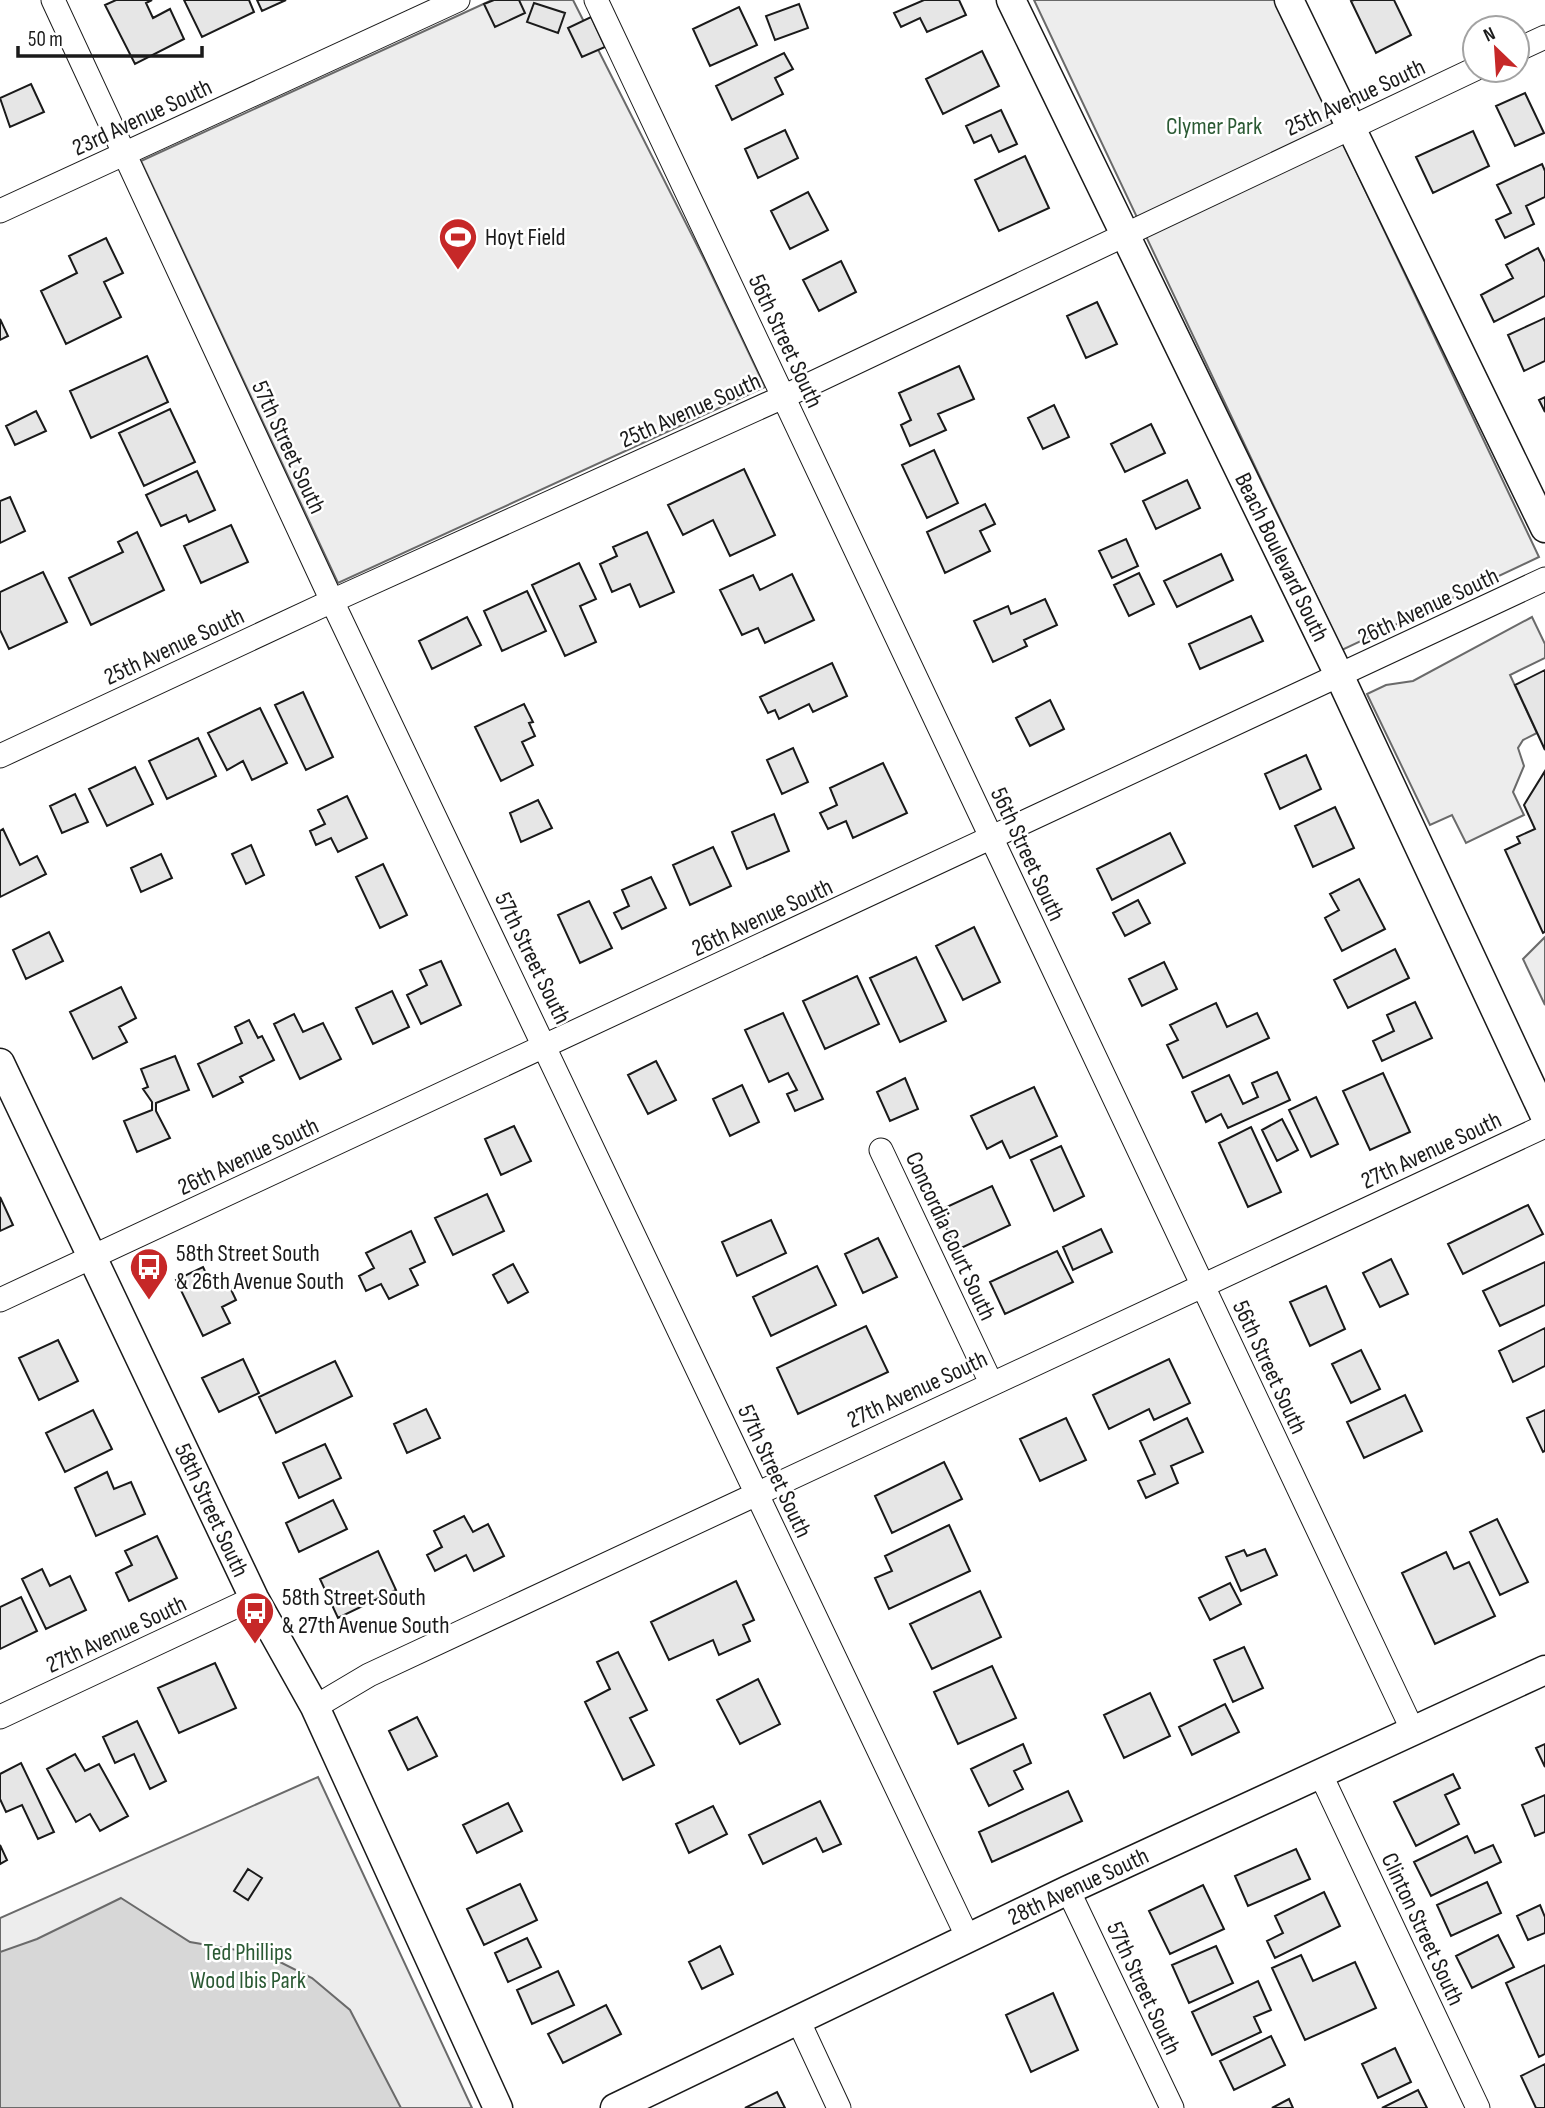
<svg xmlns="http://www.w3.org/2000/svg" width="1545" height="2108" font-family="'Sofia Sans Condensed',sans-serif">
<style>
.built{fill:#ededed;stroke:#6a6a6a;stroke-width:2}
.water{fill:#d7d7d7;stroke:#6a6a6a;stroke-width:2}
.building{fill:#e6e6e6;stroke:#1a1a1a;stroke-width:2}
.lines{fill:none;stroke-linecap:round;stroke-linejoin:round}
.minor-casing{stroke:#1a1a1a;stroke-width:25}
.tertiary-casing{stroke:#1a1a1a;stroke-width:31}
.minor{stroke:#fff;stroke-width:23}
.tertiary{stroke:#fff;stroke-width:28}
.labels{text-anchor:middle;stroke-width:5;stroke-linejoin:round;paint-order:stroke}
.street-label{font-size:24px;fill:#1a1a1a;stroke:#fff}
.park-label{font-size:24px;fill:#2b5a34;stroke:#fff}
.poi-label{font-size:24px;fill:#1a1a1a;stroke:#fff;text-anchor:start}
</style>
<rect width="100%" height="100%" fill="#fff"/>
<!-- built -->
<path class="built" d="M492 0H573L706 263 765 387 338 583 141 161Z
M1034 0H1275L1539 557 1342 650Z
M1532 617 1545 644V658L1510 675 1537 733 1523 740 1518 748 1524 766 1513 792 1524 815 1466 843 1452 815 1430 825 1367 694 1386 685 1413 681Z
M1545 937V1005L1523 959Z
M318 1777 472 2108H0V1918Z"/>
<!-- water -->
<path class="water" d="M121 1898 190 1942 266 1955 312 1978 350 2010 401 2108H0V1952L37 1939Z"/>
<!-- building -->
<path class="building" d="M116 0H152L146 3 153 18 170 9 184 39 135 64 105 5Z
M184 0H249L254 12 202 37Z
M257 0H286L262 11Z
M494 0H519L525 13 495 27 484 4Z
M924 0H959L966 15 927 32 920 18 901 27 894 13Z
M1354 0H1394L1411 35 1376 53 1351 1Z
M534 3 565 13 558 33 527 22Z
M799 4 808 28 775 40 766 16Z
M739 7 757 45 710 66 693 29Z
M591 17 605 47 582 57 568 28Z
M982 51 999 86 943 114 926 79Z
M784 53 793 69 775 78 783 94 732 120 716 86Z
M31 84 44 112 10 127 0 98Z
M1525 93 1544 133 1515 146 1496 106Z
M1001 110 1017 144 999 152 991 135 974 143 966 126Z
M785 130 798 158 758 178 745 149Z
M1473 131 1489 166 1433 193 1416 157Z
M1025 156 1049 208 999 231 975 180Z
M1542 164 1545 171V197L1526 206 1534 224 1505 238 1496 220 1511 213 1497 185Z
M808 192 828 230 790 249 771 211Z
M106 238 123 273 104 282 121 317 66 344 41 291 77 273 69 256Z
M1538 248 1545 262V296L1494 322 1481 295 1513 278 1506 265Z
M841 261 856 292 819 311 803 280Z
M1097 302 1117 344 1086 358 1067 316Z
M1545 318V361L1524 371 1508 335Z
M0 319 8 336 0 340Z
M147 356 168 402 91 438 70 391Z
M959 366 974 399 938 414 946 430 910 446 901 425 911 420 899 393Z
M1545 397V412L1539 400Z
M1054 405 1069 437 1043 449 1028 418Z
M170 409 195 462 144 486 119 433Z
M36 411 46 431 15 445 6 426Z
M1151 424 1165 453 1125 472 1111 444Z
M934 450 958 503 927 518 902 465Z
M744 469 775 535 730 556 713 520 683 535 668 505Z
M197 471 215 510 189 522 186 515 161 526 146 495Z
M1187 480 1200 508 1156 529 1143 501Z
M10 497 25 531 0 543V501Z
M985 504 995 524 980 531 990 551 945 573 927 532Z
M231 525 248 562 201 583 184 546Z
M137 532 164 590 91 625 69 578 123 552 118 542Z
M647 532 674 592 640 607 630 584 612 592 600 564 617 556 613 547Z
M1126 539 1138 566 1112 578 1099 551Z
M1221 554 1233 580 1177 607 1164 581Z
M579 563 596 599 580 606 596 642 565 656 532 585Z
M43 572 67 622 9 649 0 630V592Z
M1139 573 1154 604 1129 616 1114 585Z
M792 574 814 620 765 643 758 628 742 635 720 590 753 575 760 590Z
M527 591 546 631 502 651 484 611Z
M1045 599 1057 625 1024 640 1027 646 993 662 974 621 1008 606 1011 614Z
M1251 616 1263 641 1200 669 1189 644Z
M467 617 481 645 432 669 419 641Z
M832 663 847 696 813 712 809 704 779 719 775 710 768 713 760 697Z
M1545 670V750L1515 685Z
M303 692 333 757 306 770 275 705Z
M1050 700 1064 729 1030 746 1016 718Z
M524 704 533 722 529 723 535 736 522 742 533 765 501 781 475 727Z
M260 708 287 763 252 780 243 761 227 770 208 733Z
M198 738 216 776 167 799 149 761Z
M793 748 808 782 782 794 767 760Z
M1306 755 1321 789 1280 809 1265 774Z
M883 763 907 813 853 838 846 821 828 829 820 813 837 805 830 788Z
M135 767 153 804 107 826 89 789Z
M1545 771V932L1543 933 1505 850 1520 843 1517 837 1535 829 1524 805Z
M75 794 88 822 62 833 50 806Z
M347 796 367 838 338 852 331 838 316 845 310 831 325 824 318 810Z
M538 800 552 828 521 842 510 813Z
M1335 807 1354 848 1313 867 1295 826Z
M774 814 789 851 747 869 732 832Z
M3 829 20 865 37 856 46 874 0 897V831Z
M1170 833 1185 863 1112 900 1097 869Z
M251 845 264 875 246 884 232 854Z
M713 847 731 886 690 905 673 865Z
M161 854 172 878 141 892 131 868Z
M383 864 407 915 380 928 356 877Z
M651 877 666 908 622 929 614 913 629 906 622 890Z
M1359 879 1385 929 1342 951 1325 918 1339 910 1330 894Z
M1138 900 1150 923 1125 936 1113 913Z
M589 901 612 948 580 963 558 915Z
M974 927 1000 982 963 1000 936 946Z
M49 932 63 961 26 979 13 950Z
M1395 949 1409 978 1348 1008 1334 980Z
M916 957 946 1021 900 1042 870 978Z
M441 961 461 1005 421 1024 407 995 427 985 420 970Z
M1164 962 1177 989 1142 1006 1129 979Z
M857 976 879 1024 825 1049 803 1001Z
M121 987 136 1018 119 1027 127 1042 93 1059 70 1012Z
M392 991 409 1027 373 1044 356 1008Z
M1415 1002 1432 1038 1382 1061 1373 1041 1394 1031 1387 1015Z
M1216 1003 1227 1027 1257 1013 1269 1038 1183 1078 1167 1045 1178 1040 1170 1025Z
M783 1013 823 1099 795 1111 787 1094 797 1090 788 1073 769 1082 745 1030Z
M294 1014 303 1032 323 1023 341 1059 300 1079 274 1024Z
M249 1020 258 1038 262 1036 274 1060 240 1077 243 1082 213 1097 198 1064 242 1043 235 1027Z
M175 1056 189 1090 156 1103V1111L170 1138 137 1152 124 1121 152 1110V1102L143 1089 148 1087 141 1069Z
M656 1061 676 1100 648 1114 628 1075Z
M1277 1072 1290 1100 1228 1128 1221 1114 1206 1122 1192 1092 1229 1075 1243 1104 1258 1097 1252 1083Z
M1383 1073 1410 1132 1370 1150 1343 1091Z
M905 1078 918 1109 890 1121 877 1092Z
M742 1085 759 1122 730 1136 713 1099Z
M1034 1087 1057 1136 1010 1158 1002 1141 987 1149 971 1116Z
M1316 1097 1338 1144 1311 1157 1289 1110Z
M1282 1119 1298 1150 1277 1161 1262 1130Z
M514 1126 531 1161 501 1175 485 1139Z
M1251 1127 1281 1192 1248 1207 1219 1143Z
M1061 1146 1084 1196 1054 1211 1031 1160Z
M992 1186 1010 1225 957 1250 938 1211Z
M487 1194 504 1231 453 1255 435 1218Z
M0 1197 13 1225 0 1231Z
M1528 1205 1543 1234 1463 1274 1448 1244Z
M771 1220 786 1253 737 1276 722 1242Z
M1101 1229 1112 1252 1073 1270 1063 1247Z
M411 1231 425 1262 410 1269 418 1285 389 1299 381 1284 366 1291 359 1276 374 1268 366 1253Z
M878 1238 897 1277 863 1293 845 1254Z
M1057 1251 1073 1282 1005 1314 990 1282Z
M1391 1259 1408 1294 1380 1307 1363 1273Z
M1545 1262V1305L1500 1326 1483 1291Z
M513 1264 528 1292 508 1303 493 1275Z
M817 1266 836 1305 771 1336 753 1297Z
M203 1267 211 1284 225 1277 236 1300 222 1307 230 1323 203 1336 176 1280Z
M1326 1286 1345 1329 1310 1346 1290 1302Z
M866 1326 888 1372 798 1414 777 1368Z
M1545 1328V1366L1513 1382 1499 1351Z
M58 1340 78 1381 39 1400 19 1358Z
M1361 1350 1380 1389 1351 1403 1332 1364Z
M243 1359 259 1393 219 1412 202 1378Z
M1169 1359 1190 1403 1154 1420 1149 1409 1109 1429 1093 1395Z
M335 1361 352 1396 276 1433 259 1397Z
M1405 1395 1422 1431 1364 1458 1347 1422Z
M426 1409 440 1438 407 1453 394 1424Z
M93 1410 112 1449 65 1472 46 1433Z
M1545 1410V1451L1543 1452 1527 1418Z
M1066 1418 1086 1460 1040 1481 1020 1439Z
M1187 1418 1203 1452 1171 1466 1178 1483 1146 1498 1138 1481 1155 1474 1140 1441Z
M325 1444 341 1478 299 1498 283 1463Z
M944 1462 962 1499 892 1533 875 1496Z
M107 1472 114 1489 131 1482 145 1514 96 1536 75 1488Z
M333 1500 347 1529 299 1552 286 1523Z
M464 1516 473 1532 488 1524 504 1556 474 1571 466 1555 435 1571 427 1555 442 1547 434 1531Z
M1497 1519 1528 1582 1500 1595 1470 1532Z
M949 1525 970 1571 889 1609 875 1578 892 1571 885 1556Z
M157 1536 177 1578 129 1601 116 1573 132 1565 125 1551Z
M1265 1549 1277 1575 1241 1591 1226 1557 1244 1550 1247 1556Z
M378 1551 396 1590 338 1618 320 1579Z
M1446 1552 1454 1569 1469 1562 1495 1616 1435 1644 1402 1573Z
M42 1569 50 1586 70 1576 86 1610 46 1629 22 1579Z
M736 1581 754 1620 743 1625 750 1641 719 1655 713 1640 669 1660 651 1622Z
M1230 1583 1241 1604 1210 1620 1199 1598Z
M980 1591 1001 1637 932 1669 910 1624Z
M21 1597 37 1631 0 1649V1607Z
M1244 1647 1263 1688 1233 1702 1214 1660Z
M618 1652 647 1710 630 1718 654 1765 623 1780 585 1702 610 1689 597 1662Z
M215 1663 236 1708 179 1733 158 1688Z
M992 1666 1016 1718 958 1744 934 1692Z
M758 1679 780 1724 740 1744 717 1700Z
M1150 1693 1170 1736 1124 1758 1104 1715Z
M1225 1704 1239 1732 1192 1755 1179 1727Z
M417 1717 437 1756 408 1770 389 1731Z
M137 1721 166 1781 150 1789 134 1754 115 1763 103 1737Z
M1023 1744 1031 1763 1014 1771 1023 1789 989 1806 971 1769Z
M1545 1744V1767L1536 1748Z
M75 1754 85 1771 99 1764 128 1816 100 1831 90 1814 76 1822 47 1769Z
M21 1763 54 1832 38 1839 22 1805 6 1812 0 1799V1774Z
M1453 1774 1460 1788 1445 1795 1459 1824 1416 1846 1394 1802Z
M1068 1791 1082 1821 992 1862 979 1832Z
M1545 1795V1832L1535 1836 1522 1805Z
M820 1801 841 1844 823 1852 816 1838 763 1864 749 1835Z
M508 1803 522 1831 477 1853 463 1825Z
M713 1806 727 1834 689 1853 676 1824Z
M1467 1836 1475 1853 1493 1845 1501 1862 1431 1896 1414 1862Z
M0 1845 7 1860 0 1864Z
M1296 1849 1310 1879 1248 1906 1235 1876Z
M248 1869 262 1878 248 1900 234 1891Z
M1487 1882 1501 1913 1451 1936 1437 1905Z
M520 1884 537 1920 484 1945 467 1909Z
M1203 1885 1224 1929 1170 1954 1149 1911Z
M1324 1892 1340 1926 1275 1958 1267 1941 1283 1933 1275 1916Z
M1540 1905 1545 1917V1933L1528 1940 1517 1916Z
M1498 1935 1514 1967 1472 1988 1456 1956Z
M527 1938 541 1967 508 1982 495 1953Z
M720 1946 733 1974 702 1989 689 1962Z
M1216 1946 1233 1983 1189 2003 1172 1965Z
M1301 1955 1313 1981 1355 1962 1376 2008 1305 2040 1272 1968Z
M1545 1965V2054L1539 2057 1506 1983Z
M558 1971 574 2005 532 2024 517 1990Z
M1258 1981 1271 2010 1254 2017 1261 2032 1212 2055 1192 2012Z
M1053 1993 1078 2050 1031 2072 1006 2015Z
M606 2005 621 2034 563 2063 548 2034Z
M1271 2036 1285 2065 1234 2090 1220 2061Z
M1395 2048 1411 2082 1378 2098 1362 2064Z
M1545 2064V2108H1536L1521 2076Z
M1418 2090 1427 2108H1382Z
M777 2092 785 2108H745Z
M1289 2099 1293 2108H1272Z"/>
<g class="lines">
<!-- minor casing -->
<g class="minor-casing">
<path id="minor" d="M53 0 332 601 968 1938
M596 0 1413 1731
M1517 50 1545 37
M0 211 458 0
M0 756 332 601 783 397 1475 69
M881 1150 991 1383
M0 1300 1545 579
M315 1707 369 1675 1545 1126
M0 1717 254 1598
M1320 1773 1478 2108
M1068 1890 1172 2108
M798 2020 839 2108"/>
</g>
<!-- tertiary casing -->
<g class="tertiary-casing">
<path id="tertiary" d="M1011 0 1340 677 1545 1116
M1289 0 1545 528
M0 1063 254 1598 315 1707 498 2108
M615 2108 1068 1890 1545 1670"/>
</g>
<!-- minor -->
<use href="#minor" class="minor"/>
<!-- tertiary -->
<use href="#tertiary" class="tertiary"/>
</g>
<!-- icons -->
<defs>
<g id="stadium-pin" transform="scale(2.0125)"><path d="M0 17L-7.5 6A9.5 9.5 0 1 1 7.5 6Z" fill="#c62828" stroke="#fff"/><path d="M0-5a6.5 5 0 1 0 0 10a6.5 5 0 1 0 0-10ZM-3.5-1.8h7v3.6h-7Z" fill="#fff"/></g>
<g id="bus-pin" transform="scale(2.0125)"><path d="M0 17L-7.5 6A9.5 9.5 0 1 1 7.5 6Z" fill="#c62828" stroke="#fff"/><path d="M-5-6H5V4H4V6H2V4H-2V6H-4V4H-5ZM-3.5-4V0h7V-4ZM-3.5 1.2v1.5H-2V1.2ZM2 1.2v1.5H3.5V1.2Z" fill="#fff"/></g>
</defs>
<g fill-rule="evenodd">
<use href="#stadium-pin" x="458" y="237"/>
<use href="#bus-pin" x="149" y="1267"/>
<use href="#bus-pin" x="255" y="1611"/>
</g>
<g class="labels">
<!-- street labels -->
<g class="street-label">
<text transform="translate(1355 97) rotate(-25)" y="8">25th Avenue South</text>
<text transform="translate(142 117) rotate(-25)" y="8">23rd Avenue South</text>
<text transform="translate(786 341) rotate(65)" y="8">56th Street South</text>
<text transform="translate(690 410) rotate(-24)" y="8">25th Avenue South</text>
<text transform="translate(289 447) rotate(65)" y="8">57th Street South</text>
<text transform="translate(1282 557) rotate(64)" y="8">Beach Boulevard South</text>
<text transform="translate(1428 606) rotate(-25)" y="8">26th Avenue South</text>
<text transform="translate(174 646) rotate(-25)" y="8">25th Avenue South</text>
<text transform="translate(1028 854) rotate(65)" y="8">56th Street South</text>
<text transform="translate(762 917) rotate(-25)" y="8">26th Avenue South</text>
<text transform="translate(533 958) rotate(64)" y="8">57th Street South</text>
<text transform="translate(1431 1150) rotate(-25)" y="8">27th Avenue South</text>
<text transform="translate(248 1156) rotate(-25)" y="8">26th Avenue South</text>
<text transform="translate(951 1236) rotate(65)" y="8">Concordia Court South</text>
<text transform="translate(1270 1367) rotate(65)" y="8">56th Street South</text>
<text transform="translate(917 1389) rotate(-25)" y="8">27th Avenue South</text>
<text transform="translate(775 1471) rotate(65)" y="8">57th Street South</text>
<text transform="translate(212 1510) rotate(65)" y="8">58th Street South</text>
<text transform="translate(116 1634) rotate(-25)" y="8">27th Avenue South</text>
<text transform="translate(1078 1886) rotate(-25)" y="8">28th Avenue South</text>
<text transform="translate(1423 1929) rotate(65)" y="8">Clinton Street South</text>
<text transform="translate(1144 1988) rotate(65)" y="8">57th Street South</text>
</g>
<!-- park labels -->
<g class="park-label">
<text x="1214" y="134">Clymer Park</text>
<text x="248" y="1960">Ted Phillips<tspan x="248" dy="28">Wood Ibis Park</tspan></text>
</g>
<!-- poi labels -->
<g class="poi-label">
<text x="485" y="245">Hoyt Field</text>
<text x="176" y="1261">58th Street South<tspan x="176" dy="28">&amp; 26th Avenue South</tspan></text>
<text x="282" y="1605">58th Street South<tspan x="282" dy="28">&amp; 27th Avenue South</tspan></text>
</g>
</g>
<!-- north arrow -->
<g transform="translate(1496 49) rotate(335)"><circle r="33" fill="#ffffff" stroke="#a3a3a3" stroke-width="2"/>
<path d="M0-5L12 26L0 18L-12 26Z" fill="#c62828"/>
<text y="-10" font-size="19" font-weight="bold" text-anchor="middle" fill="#1a1a1a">N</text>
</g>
<!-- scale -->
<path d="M18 46v10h184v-10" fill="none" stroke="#1a1a1a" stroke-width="3.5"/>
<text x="28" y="46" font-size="21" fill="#1a1a1a" stroke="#ffffff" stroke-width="5" paint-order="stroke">50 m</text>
</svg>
